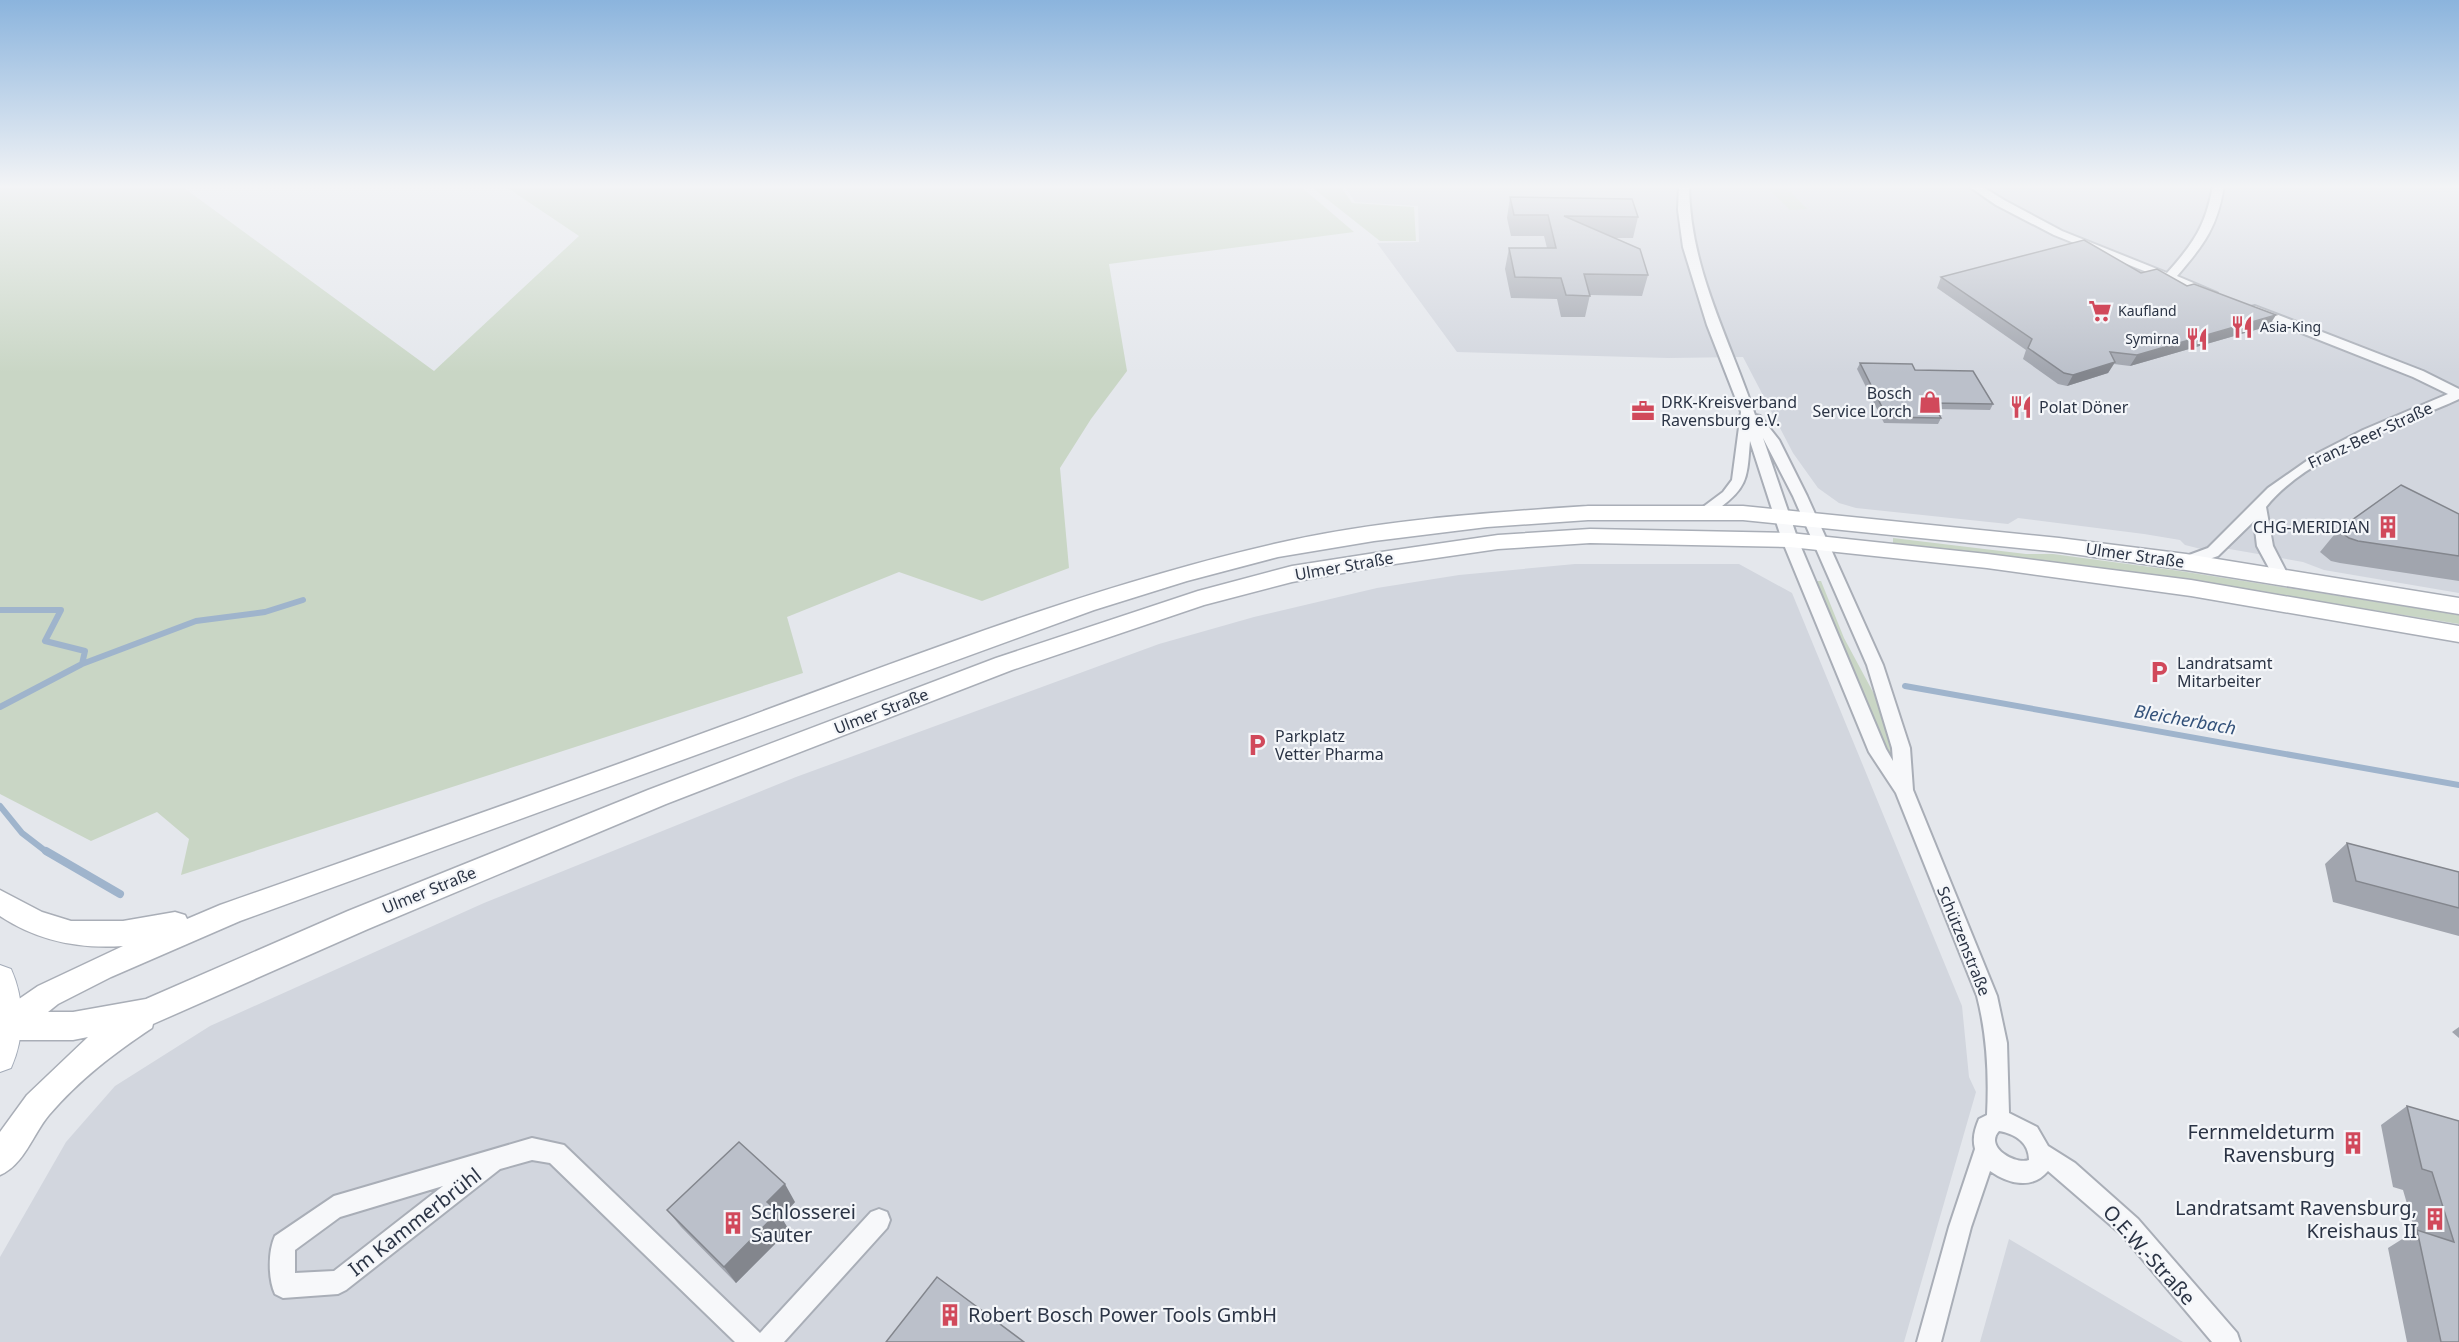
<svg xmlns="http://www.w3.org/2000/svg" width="2459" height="1342" font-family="'Noto Sans',sans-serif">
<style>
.built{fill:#d2d6de}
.green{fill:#c9d6c5}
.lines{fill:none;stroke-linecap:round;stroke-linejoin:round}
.stream-far1{stroke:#9fb4cc;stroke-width:6}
.stream{stroke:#9fb4cc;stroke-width:8}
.street-casing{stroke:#a9aeb7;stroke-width:4}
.secondary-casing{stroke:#a9aeb7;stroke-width:3}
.primary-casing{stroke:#a3abb8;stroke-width:2}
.street{fill:#f7f8fa;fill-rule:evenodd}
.secondary{fill:#fff;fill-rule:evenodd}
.primary{fill:#fff;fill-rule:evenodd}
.wall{fill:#a1a5ae}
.shaded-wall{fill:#83868d}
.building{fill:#bbc0ca;stroke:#83868d;stroke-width:1.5}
.labels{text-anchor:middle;stroke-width:4.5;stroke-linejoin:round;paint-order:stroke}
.far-poi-label{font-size:14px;fill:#2b3445;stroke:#f4f6f9;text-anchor:start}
.poi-label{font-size:16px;fill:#2b3445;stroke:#f4f6f9;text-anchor:start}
.street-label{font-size:16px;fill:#2b3445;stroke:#f4f6f9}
.water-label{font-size:18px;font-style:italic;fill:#34527a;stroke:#f4f6f9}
.near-poi-label{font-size:20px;fill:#2b3445;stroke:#f4f6f9;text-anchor:end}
.near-street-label{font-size:20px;fill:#2b3445;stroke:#f4f6f9}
</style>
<rect width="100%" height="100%" fill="#e4e7ec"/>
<!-- built -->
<path class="built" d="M1344 185H2459V593L2324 570 2303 562 2218 547 2213 552 2185 545 2180 540 2144 534 2018 518 2008 524 1856 508 1839 503 1818 488 1793 453 1743 357 1668 358 1457 352 1377 243 1419 242 1418 206 1355 202Z
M1575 564H1739L1792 593 1962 1006 1969 1077 1976 1092 1904 1342H0V1257L66 1142 115 1086 210 1026 484 903 796 777 1159 644 1254 617 1377 588 1459 575Z
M2009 1239 2183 1342H1980Z"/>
<!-- green -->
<path class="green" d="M0 185H180L434 371 579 236 503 185H1299L1354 232 1109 264 1127 371 1091 419 1060 468 1069 568 982 601 899 572 787 617 803 673 181 875 189 839 157 812 91 841 0 794Z
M1309 185H1340L1352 203 1414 207 1416 241H1380Z
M1733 185H1813L1787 188 1807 209 1790 210 1769 189Z
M1893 538 2026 554H2053L2180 571 2459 615V624L2175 578 1893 543Z
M1816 581H1821L1844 638 1880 705 1893 752 1892 757 1885 749Z"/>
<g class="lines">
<!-- stream-far1 -->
<path class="stream-far1" d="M0 610H61L45 641 85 651 82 664 0 707
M82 664 196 621 265 612 303 600
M1905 686 2459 785
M0 806 22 833 48 853"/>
<!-- stream -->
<path class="stream" d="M46 851 120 894"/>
<!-- street casing -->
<g class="street-casing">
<path id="street" d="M1679 185H1689C1690 270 1729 337 1755 415L1760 416 1779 440 1807 496 1883 665 1910 748 1913 790 1997 996 2007 1043 2009 1113 2037 1127 2048 1146 2075 1163 2138 1219 2237 1333 2240 1342H2212L2122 1235 2048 1171C2032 1190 2009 1184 1990 1171L1971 1227 1941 1342H1917L1949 1227 1975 1149C1972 1138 1975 1129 1979 1119L1987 1115C1989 1074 1987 1035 1977 996L1896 793 1869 752 1782 540 1750 441C1747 476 1749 487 1718 509 1711 514 1706 519 1697 516L1695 513 1723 492 1732 480 1741 412 1707 325 1683 247 1678 210ZM1763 438 1793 496 1867 665 1892 748 1893 761 1886 749 1798 540ZM1999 1131C2015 1134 2029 1142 2029 1160 2015 1165 1984 1147 1999 1131Z
M1967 185H1980L2004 200 2062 231 2167 273C2194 243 2206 225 2213 185H2224C2218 226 2204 245 2177 276L2217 293 2215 296H2207L2054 235 1996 205Z
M2255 306 2423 371 2459 389V399C2400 426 2307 455 2266 507L2273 546 2289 577 2286 581H2276L2257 546 2254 521 2218 556 2186 567 2178 562 2181 558 2208 548 2268 488 2318 453 2363 430 2448 394 2413 377 2251 313 2249 310 2251 307Z
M532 1138 564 1145 760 1333 871 1212 879 1209 887 1212 890 1220 887 1228 784 1342H735L550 1163 532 1160 500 1169 346 1290 338 1294 283 1298 275 1294C268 1279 268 1251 275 1236L334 1196ZM443 1186 334 1271 295 1273V1250L340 1217Z"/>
</g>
<!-- secondary casing -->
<g class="secondary-casing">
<path id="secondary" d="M1588 506H1743L2059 538 2186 554 2459 598V614L2186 570 2059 552 1743 520H1588L1487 527 1374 541 1278 557 1187 581 1094 610 240 921 111 977 58 1004 48 1012H73L146 999 348 911 648 790 996 658 1198 591 1292 566 1388 551 1498 535 1590 529 1790 533 1987 554 2191 580 2459 626V642L2191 596 1987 568 1790 547 1590 543 1498 549 1388 565 1292 582 1204 605 1012 670 666 804 368 929 153 1024 152 1028C113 1054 80 1079 49 1115 33 1134 24 1165 0 1175V1132L27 1095 88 1037 73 1040H13L0 1046V1012L38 986 123 946C78 949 38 941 0 916V890L42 912 71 921H123L175 912 185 915 187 919 220 905C390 845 560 786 728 724 908 658 1087 587 1274 544 1376 520 1484 513 1588 506Z"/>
</g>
<!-- primary casing -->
<g class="primary-casing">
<path id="primary" d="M0 965 11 969C25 1000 25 1037 11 1068L0 1072Z"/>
</g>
<!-- street -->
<use href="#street" class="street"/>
<!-- secondary -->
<use href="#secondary" class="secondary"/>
<!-- primary -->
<use href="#primary" class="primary"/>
</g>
<!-- wall -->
<path class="wall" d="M1510 197 1638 217 1633 238H1615L1648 275 1642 296 1590 295 1585 317H1561L1557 299 1511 298 1505 269 1509 248H1547L1544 236H1511L1507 218Z
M1941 277 2187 286 2269 326 2130 366 2114 364 2108 373 2067 386 2058 384 2023 359 2026 350 1937 288Z
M1860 363 1915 370 1993 404 1990 410 1936 409 1941 418 1938 424 1884 423 1857 369Z
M2459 514V581L2340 563 2331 561 2320 552 2338 530Z
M2347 843 2459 872V936L2333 902 2325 864Z
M2459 1027V1038L2452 1032Z
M2407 1106 2459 1121V1342H2407L2388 1248 2415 1231 2403 1190 2393 1187 2381 1125Z
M795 1202 781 1217 789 1230 736 1283 681 1227 667 1210Z"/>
<!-- shaded-wall -->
<path class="shaded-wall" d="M2276 315 2269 326 2130 366 2137 355Z
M2115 362 2108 373 2067 386 2073 375Z
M785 1184 795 1202 781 1217 789 1230 736 1283 724 1267 767 1202Z"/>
<!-- building -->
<path class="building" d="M1510 197 1632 199 1638 217 1564 216 1640 249 1648 275 1584 274 1590 296 1566 295 1561 278 1515 277 1509 248H1556L1548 215H1514Z
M2084 240 2141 273 2157 269 2187 286 2194 284 2276 315 2137 355 2110 352 2115 362 2073 375 2064 373 2028 348 2032 339 1941 277Z
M1860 363 1912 364 1915 370 1973 371 1993 404 1933 403 1941 418 1887 417Z
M2401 485 2459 514V556L2358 541 2349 538 2338 530Z
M2347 843 2459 872V908L2356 881Z
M2407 1106 2459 1121V1342H2441L2417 1230 2454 1242 2432 1172 2422 1169Z
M739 1142 785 1184 767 1202 778 1212 724 1267 667 1210Z
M937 1277 1024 1342H886Z"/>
<!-- sky -->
<linearGradient id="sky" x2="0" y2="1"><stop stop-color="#8bb4dd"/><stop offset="0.5" stop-color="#f3f4f6"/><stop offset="1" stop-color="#f3f4f6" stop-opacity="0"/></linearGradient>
<rect width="2459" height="373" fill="url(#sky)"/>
<!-- icons -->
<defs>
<g id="supermarket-bare" transform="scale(1.8)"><path d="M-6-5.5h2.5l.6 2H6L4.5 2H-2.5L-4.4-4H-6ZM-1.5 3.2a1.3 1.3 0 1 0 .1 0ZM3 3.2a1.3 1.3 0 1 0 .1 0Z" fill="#d1495b" stroke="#f4f6f9" stroke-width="2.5" paint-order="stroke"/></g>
<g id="restaurant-bare" transform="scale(1.8)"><path d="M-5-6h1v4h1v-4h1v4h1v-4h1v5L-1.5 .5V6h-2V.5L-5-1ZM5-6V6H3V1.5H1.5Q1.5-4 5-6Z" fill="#d1495b" stroke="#f4f6f9" stroke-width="2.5" paint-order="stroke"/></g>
<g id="shop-bare" transform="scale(1.8)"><path d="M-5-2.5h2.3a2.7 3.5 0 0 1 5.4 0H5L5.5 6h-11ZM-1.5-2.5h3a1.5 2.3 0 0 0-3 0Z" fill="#d1495b" stroke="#f4f6f9" stroke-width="2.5" paint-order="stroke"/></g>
<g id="office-bare" transform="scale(1.8)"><path d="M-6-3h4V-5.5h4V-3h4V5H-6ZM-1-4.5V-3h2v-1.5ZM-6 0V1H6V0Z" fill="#d1495b" stroke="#f4f6f9" stroke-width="2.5" paint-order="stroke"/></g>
<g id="building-bare" transform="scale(1.8)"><path d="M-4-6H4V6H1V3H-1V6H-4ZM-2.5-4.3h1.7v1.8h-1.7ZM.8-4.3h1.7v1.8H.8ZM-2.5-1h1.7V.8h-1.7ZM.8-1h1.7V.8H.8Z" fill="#d1495b" stroke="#f4f6f9" stroke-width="2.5" paint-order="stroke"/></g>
<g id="parking-bare" transform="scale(1.8)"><path d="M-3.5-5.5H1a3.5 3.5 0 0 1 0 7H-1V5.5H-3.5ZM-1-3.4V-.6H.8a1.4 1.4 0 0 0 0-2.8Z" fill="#d1495b" stroke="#f4f6f9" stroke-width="2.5" paint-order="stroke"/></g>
</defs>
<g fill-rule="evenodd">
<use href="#supermarket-bare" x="2100" y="311"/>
<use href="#restaurant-bare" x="2242" y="327"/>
<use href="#restaurant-bare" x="2197" y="339"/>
<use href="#shop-bare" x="1930" y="402"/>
<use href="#restaurant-bare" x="2021" y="407"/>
<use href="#office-bare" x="1643" y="411"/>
<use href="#building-bare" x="2388" y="527"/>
<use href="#parking-bare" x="2159" y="672"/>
<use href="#parking-bare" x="1257" y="745"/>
<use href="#building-bare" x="2353" y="1143"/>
<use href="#building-bare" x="2435" y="1219"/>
<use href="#building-bare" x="733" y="1223"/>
<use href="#building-bare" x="950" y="1315"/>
</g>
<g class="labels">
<!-- far-poi labels -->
<g class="far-poi-label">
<text x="2118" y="316">Kaufland</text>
<text x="2260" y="332">Asia-King</text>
<text x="2179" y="344" text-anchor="end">Symirna</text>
</g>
<!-- poi labels -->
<g class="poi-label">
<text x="1912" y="399" text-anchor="end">Bosch<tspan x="1912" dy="18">Service Lorch</tspan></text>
<text x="1661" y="408">DRK-Kreisverband<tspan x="1661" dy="18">Ravensburg e.V.</tspan></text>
<text x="2039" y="413">Polat Döner</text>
<text x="2370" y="533" text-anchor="end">CHG-MERIDIAN</text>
<text x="2177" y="669">Landratsamt<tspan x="2177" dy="18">Mitarbeiter</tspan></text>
<text x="1275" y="742">Parkplatz<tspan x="1275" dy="18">Vetter Pharma</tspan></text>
</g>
<!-- street labels -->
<g class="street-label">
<text transform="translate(2370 435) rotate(-25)" y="6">Franz-Beer-Straße</text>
<text transform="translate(2135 555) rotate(8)" y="6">Ulmer Straße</text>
<text transform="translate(1344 566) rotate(-10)" y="6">Ulmer Straße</text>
<text transform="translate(881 711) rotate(-21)" y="6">Ulmer Straße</text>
<text transform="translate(429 890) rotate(-22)" y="6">Ulmer Straße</text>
<text transform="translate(1964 941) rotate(68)" y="6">Schützenstraße</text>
</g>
<!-- water labels -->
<g class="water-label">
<text transform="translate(2185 720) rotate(10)" y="6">Bleicherbach</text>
</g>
<!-- near-poi labels -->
<g class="near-poi-label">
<text x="2335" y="1139">Fernmeldeturm<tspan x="2335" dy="23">Ravensburg</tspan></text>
<text x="2417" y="1215">Landratsamt Ravensburg,<tspan x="2417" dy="23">Kreishaus II</tspan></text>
<text x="751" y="1219" text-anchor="start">Schlosserei<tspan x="751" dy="23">Sauter</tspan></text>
<text x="968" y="1322" text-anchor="start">Robert Bosch Power Tools GmbH</text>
</g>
<!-- near-street labels -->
<g class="near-street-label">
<text transform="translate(415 1222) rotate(-38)" y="7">Im Kammerbrühl</text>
<text transform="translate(2149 1255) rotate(48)" y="7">O.E.W.-Straße</text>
</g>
</g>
</svg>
